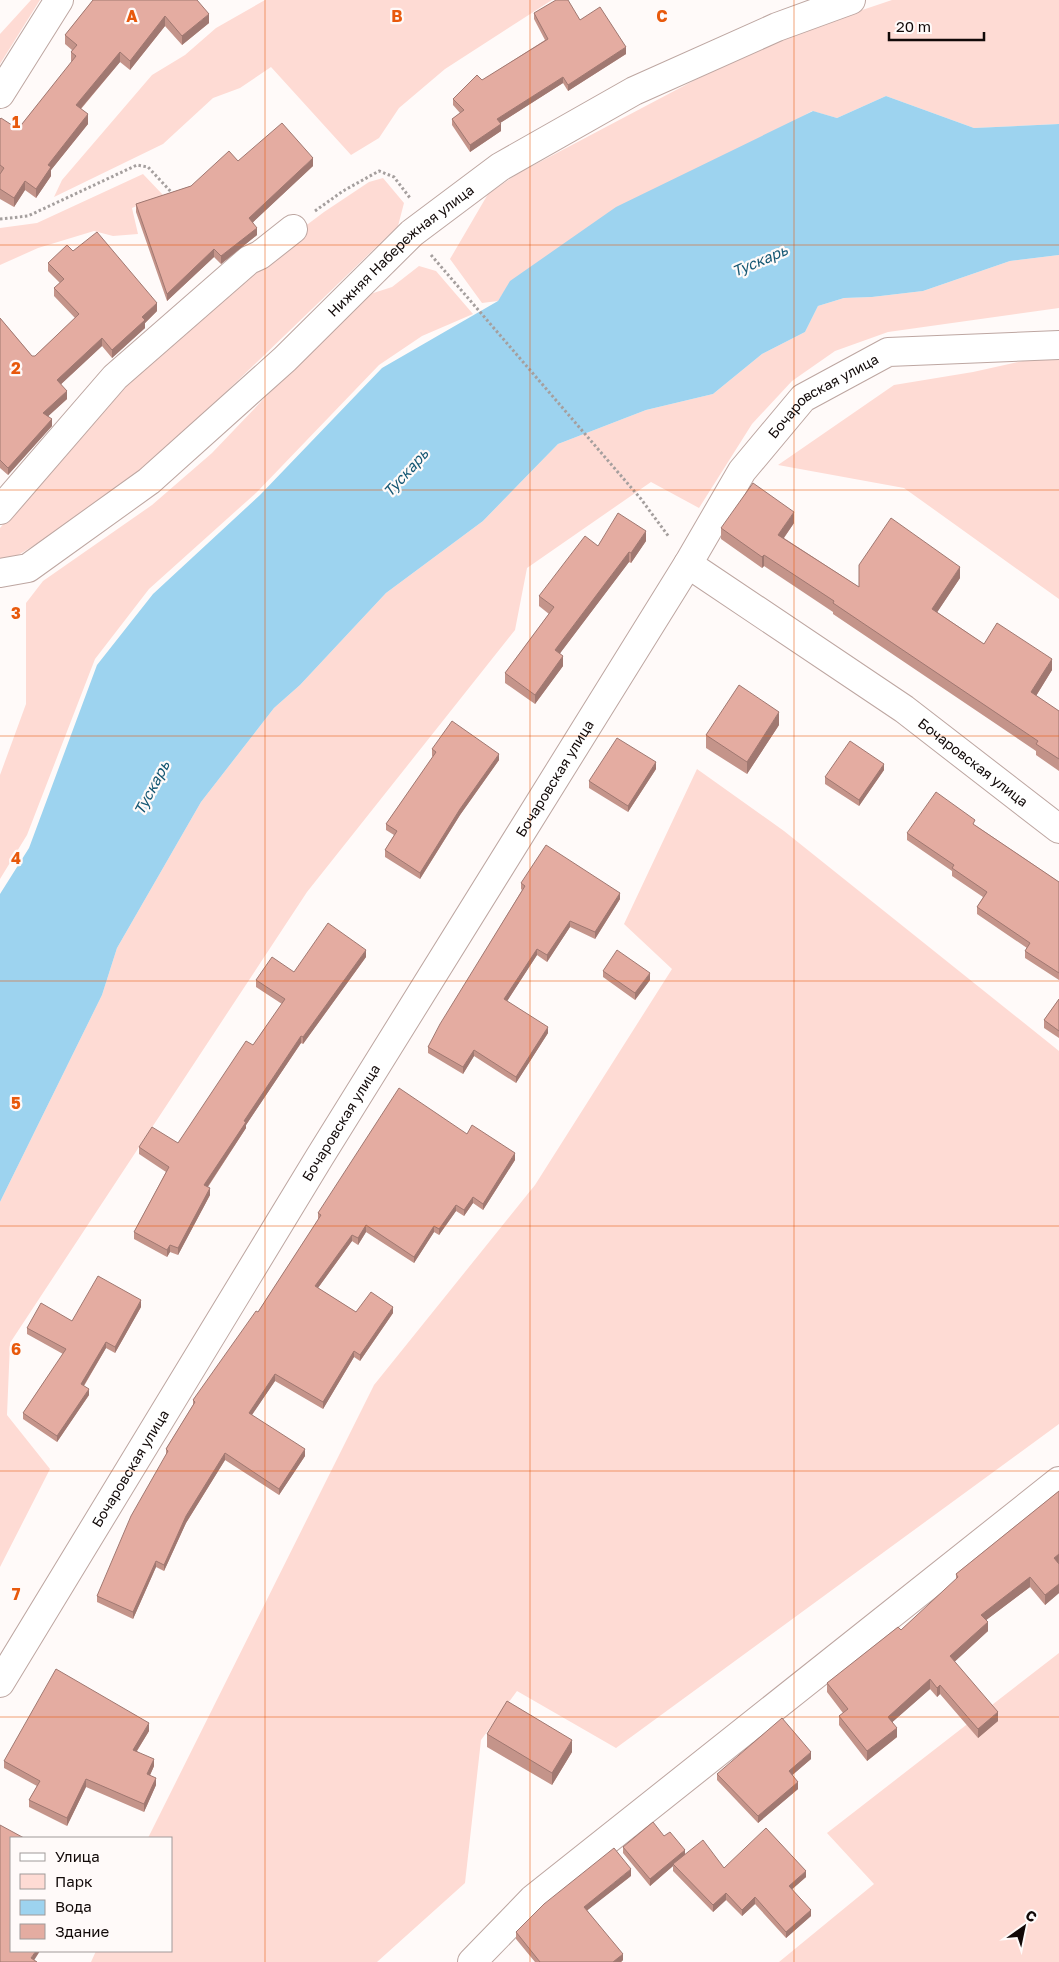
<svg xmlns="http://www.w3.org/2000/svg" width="1059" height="1962" font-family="'Golos Text',sans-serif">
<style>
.green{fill:#fedbd4}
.water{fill:#9dd3ef}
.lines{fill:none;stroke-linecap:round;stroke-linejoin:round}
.minor-casing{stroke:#bda6a1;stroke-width:30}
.path{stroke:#a59f9e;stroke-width:3;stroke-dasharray:2.5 2.5;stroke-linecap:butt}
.minor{stroke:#fff;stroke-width:28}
.wall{fill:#c4948a}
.shaded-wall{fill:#a07871}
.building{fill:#e4aca1;stroke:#a07871}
.grid{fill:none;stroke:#e8590c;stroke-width:1;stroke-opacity:0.55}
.labels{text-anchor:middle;stroke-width:4.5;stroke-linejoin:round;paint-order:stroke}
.street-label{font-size:14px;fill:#110908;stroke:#fffaf9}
.water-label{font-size:15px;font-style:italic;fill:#155773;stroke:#fffaf9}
.grid-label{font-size:16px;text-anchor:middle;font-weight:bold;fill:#e8590c;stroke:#fffaf9;stroke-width:4.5;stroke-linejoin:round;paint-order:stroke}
</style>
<rect width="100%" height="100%" fill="#fffaf9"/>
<!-- green -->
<path class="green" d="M31 0H40L0 64V34Z
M265 0H552L445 69 399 108 379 138 351 155 271 67 240 88 213 98 163 144 54 197 62 180 152 75 185 55 216 28Z
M892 0H1059V124L974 128 886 96 837 118 812 111 511 281 498 301 482 303 450 259 488 194 517 174 767 42Z
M143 174 163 195 132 208 138 234 113 236 94 231 38 248 0 265V228L37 223Z
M383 178 404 203 398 226 143 472 76 520 10 560 0 559V528L68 447 130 382 272 251 324 212 369 182Z
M1059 255V308L888 332 835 351 792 381 752 424 699 508 651 482 527 568 515 630 307 892 10 1343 7 1415 50 1469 0 1567V1202L102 995 117 948 201 802 274 708 300 685 386 593 483 521 558 444 646 410 713 394 762 354 805 332 818 306 844 298 872 297 923 291 1010 261Z
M419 266 436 271 473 314 422 336 379 365 257 492 149 589 95 659 27 835 0 879V775L26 704V603L43 581 152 505 212 453 361 297 392 287Z
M1059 353V599L904 488 778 465 894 385 973 372Z
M697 769 784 831 1059 1051V1424L616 1748 517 1691 481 1740 465 1883 377 1962H91L96 1951H171V1838H148L374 1385 535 1185 672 969 624 924Z
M1059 1653V1962H779L874 1884 827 1833Z"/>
<!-- water -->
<path class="water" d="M886 96 974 128 1059 124V255L1010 261 923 291 872 297 844 298 818 306 805 332 762 354 713 394 646 410 558 444 483 521 386 593 300 685 274 708 201 802 117 948 102 995 0 1202V894L29 848 97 665 153 594 260 495 382 368 498 301 510 281 616 207 813 111 837 118Z"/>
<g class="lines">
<!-- minor casing -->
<g class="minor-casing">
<g id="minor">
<path d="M0 94 59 0"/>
<path d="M0 510 115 377 249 260 260 255 293 229"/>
<path id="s1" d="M688 564 742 471 803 398 888 352 1059 345"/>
<path id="s2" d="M0 573 28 568 149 481 285 359 412 233 500 167 634 91 777 27 851 0"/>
<path id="s3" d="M0 1683 319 1158 688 564 904 709 1059 829"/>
<path d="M472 1962 533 1899 1059 1481"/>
</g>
</g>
<!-- path -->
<path class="path" d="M315 211 343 191 379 171 394 177 410 198
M0 219 28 216 137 165 148 167 173 194
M431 255 641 499 669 537"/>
<!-- minor -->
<use href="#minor" class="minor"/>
</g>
<!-- wall -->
<path class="wall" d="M93 0 209 23 182 45 165 26 130 70 120 62 81 109 88 124 51 170V176L36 198 25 190 14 207 0 199V119L18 129 72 62 71 61V52L72 50 65 44V35Z
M534 13 580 20 626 54 568 91 563 83 500 123 501 131 470 152 452 125V119L460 113 453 105V99L545 40 534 19Z
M238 161 313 166 253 222 257 235 221 264 214 257 167 301 136 212V204L191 186Z
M73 251 157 311 145 323V328L112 358 102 346 61 384 67 399 48 416 52 426 8 475 0 468V318L32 356H35L75 318 54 296V288L60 283 48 271V263Z
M794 523 784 538 859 587 960 578 937 612 984 644 1052 670 1036 696 1059 711V771L1036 755V751L833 614V612L764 566 762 568 721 539V528Z
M646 541 631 563 629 562 560 653 563 666 535 704 505 683V673L549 614 539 606V596L598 546Z
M779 725 747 774 706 748V735Z
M432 749 499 760 460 815 420 879 385 857V850L394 835 386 830V824L433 757 432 756Z
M656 769 628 812 589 788V781Z
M884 770 859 806 825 784V777Z
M975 825 1059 882V980L1025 958V951L1027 948 977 914V907L983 897 952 876V871L907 840V833Z
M521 883 620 899 595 939 570 927 547 962 537 955 507 1001 548 1033 516 1083 474 1056 463 1074 428 1053V1047L522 890 521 889Z
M366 957 303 1044 301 1043 246 1125V1128L208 1187 210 1195 178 1255 170 1252 167 1257 134 1239V1232L166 1172 139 1154V1147L178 1143 253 1045 282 1004 256 987V980Z
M603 971 650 980 635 1000 603 977Z
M1059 999V1038L1044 1028V1020Z
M467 1134 515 1160 483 1210 473 1203 464 1216 456 1211 439 1235 434 1232 414 1263 366 1232 358 1245 352 1241 318 1288 356 1312 393 1313 360 1361 354 1357 323 1409 275 1381 252 1415 305 1456 279 1495 225 1460 186 1523 164 1571 156 1567 133 1619 97 1602V1596L166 1456V1449L193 1405V1400L258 1312 318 1220V1213Z
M141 1307 115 1353 106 1348 84 1386 89 1395 57 1442 23 1419V1413L63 1354 27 1334V1328L72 1321Z
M1059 1491V1593L1045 1605 1030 1587 986 1620 988 1631 954 1662 998 1721 978 1738 940 1694 937 1697 930 1689 892 1722 897 1737 867 1761 839 1725V1716L843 1713 827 1692V1683L901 1630 956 1580V1574Z
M149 1731 137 1751 154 1766 150 1775 156 1785 144 1812 86 1787 67 1826 29 1807V1800L37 1786 4 1768V1761Z
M487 1734 572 1752 552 1785 487 1747Z
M811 1759 792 1775 798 1789 758 1823 717 1780V1774Z
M664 1836 685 1855 724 1868 806 1877 792 1889 811 1916 786 1938 755 1904 742 1916 726 1900 713 1912 673 1871V1866L650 1886 623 1853V1847Z
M631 1876 587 1910 623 1960 621 1962H535L516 1939V1932Z"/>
<!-- shaded-wall -->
<path class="shaded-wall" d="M209 14V23L182 45V36Z
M165 16V26L130 70V61Z
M626 47V54L568 91V85Z
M120 52V62L76 114V105Z
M563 77V83L497 125V119Z
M88 114V124L51 170V176L36 198V189L48 165Z
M501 124V131L470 152V145Z
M313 158V166L249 226V218Z
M25 181V190L14 207V198Z
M257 228V235L221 264V256Z
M214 249V257L167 301V294Z
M157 303V311L145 323V328L112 358V350L142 317Z
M102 338V346L57 388V380Z
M67 391V399L43 421V413Z
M52 419V426L8 475V468Z
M794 512V523L778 546V535Z
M646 531V541L631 563V553Z
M629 552V562L555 660V650Z
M764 555V566L762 568V557Z
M960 567V578L932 620V609Z
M563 656V666L535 704V695Z
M1052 659V670L1031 704V692Z
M779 712V725L747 774V762Z
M499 754V760L460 815 420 879V873L460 809Z
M656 762V769L628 812V806Z
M884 764V770L859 806V800Z
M620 893V899L595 939V932Z
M570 921V927L547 962V955Z
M537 949V955L504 1006V999Z
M366 950V957L303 1044V1037Z
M650 973V980L635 1000V993Z
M548 1027V1033L516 1083V1077Z
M301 1036V1043L246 1125V1128L204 1192V1185L244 1121Z
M474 1050V1056L463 1074V1067Z
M515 1153V1160L483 1210V1204Z
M210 1188V1195L178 1255V1248Z
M473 1197V1203L464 1216V1210Z
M456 1205V1211L439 1235V1229Z
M366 1225V1232L358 1245V1238Z
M434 1226V1232L414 1263V1257Z
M352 1235V1241L315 1292V1286Z
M170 1245V1252L167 1257V1250Z
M141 1300V1307L115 1353V1347Z
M393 1307V1313L360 1361V1355Z
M106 1342V1348L81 1390V1384Z
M354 1351V1357L323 1409V1402Z
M275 1374V1381L249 1419V1413Z
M89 1389V1395L57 1442V1436Z
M305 1449V1456L279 1495V1489Z
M225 1453V1460L186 1523 164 1571V1565L186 1516Z
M1059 1554V1563L1054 1567V1558Z
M156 1561V1567L133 1619V1612Z
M1030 1577V1587L981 1624V1615Z
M1059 1584V1593L1045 1605V1595Z
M988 1622V1631L950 1666V1656Z
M930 1679V1689L888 1726V1717Z
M940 1685V1694L937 1697V1688Z
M998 1712V1721L978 1738V1729Z
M149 1723V1731L133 1757V1750Z
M897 1728V1737L867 1761V1751Z
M572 1740V1752L552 1785V1773Z
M811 1752V1759L789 1778V1771Z
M154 1759V1766L147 1782V1774Z
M156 1778V1785L144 1812V1804Z
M86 1779V1787L67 1826V1818Z
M798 1782V1789L758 1823V1816Z
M685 1850V1856L673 1864V1866L650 1886V1879Z
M631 1869V1876L584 1913V1907Z
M806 1871V1877L789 1892V1886Z
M726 1893V1900L713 1912V1905Z
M755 1897V1904L742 1916V1910Z
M811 1910V1916L786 1938V1932Z
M36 1951H40L33 1962 31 1958Z
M623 1954V1960L621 1962H613Z"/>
<!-- building -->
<path class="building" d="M93 0H197L209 14 182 36 165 16 130 61 120 52 76 105 88 114 48 165 51 167 36 189 25 181 14 198 0 189V174L4 168 0 165V119L1 118 18 129 76 56 71 52 77 45 65 35Z
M556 0H568L580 20 600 7 626 47 568 85 563 77 497 119 501 124 470 145 452 119 464 110 453 99 477 75 482 80 548 39 534 13Z
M282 123 313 158 249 218 257 228 221 256 214 249 167 294 136 204 191 186 229 151 238 161Z
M97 232 157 303 142 317 145 320 112 350 102 338 57 380 67 391 43 413 52 419 8 468 0 460V318L32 356H35L79 314 54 288 64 279 48 263 67 245 73 251Z
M753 483 794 512 778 535 859 587V565L891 518 960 567 932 609 984 644 997 623 1052 659 1031 692 1059 711V759L1036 744 1038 741 833 603 834 601 764 555 762 557 721 528Z
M618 513 646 531 631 553 629 552 555 650 563 656 535 695 505 673 554 607 539 596 585 536 598 546Z
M739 685 779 712 747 762 706 735Z
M452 721 499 754 460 809 420 873 385 850 397 831 386 824 436 752 432 749Z
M617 738 656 762 628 806 589 781Z
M850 741 884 764 859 800 825 777Z
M936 792 975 820 973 824 1059 882V973L1025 951 1030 943 977 907 987 892 952 868 954 865 907 833Z
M546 845 620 893 595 932 570 921 547 955 537 949 504 999 548 1027 516 1077 474 1050 463 1067 428 1047 440 1024 525 886 521 883Z
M328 923 366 950 303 1037 301 1036 244 1121 246 1122 204 1185 210 1188 178 1248 170 1245 167 1250 134 1232 169 1167 139 1147 152 1127 178 1143 246 1041 253 1045 285 999 256 980 272 957 294 972Z
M617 950 650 973 635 993 603 971Z
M1059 999V1031L1044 1020Z
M399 1088 467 1134 472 1125 515 1153 483 1204 473 1197 464 1210 456 1205 439 1229 434 1226 414 1257 366 1225 358 1238 352 1235 315 1286 356 1312 371 1292 393 1307 360 1355 354 1351 323 1402 275 1374 249 1413 305 1449 279 1489 225 1453 186 1516 164 1565 156 1561 133 1612 97 1596 131 1516 168 1451 166 1449 195 1402 193 1400 256 1311 258 1312 321 1215 318 1213Z
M98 1276 141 1300 115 1347 106 1342 81 1384 89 1389 57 1436 23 1413 66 1349 27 1328 41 1303 72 1321Z
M1059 1491V1554L1054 1558 1059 1564V1584L1045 1595 1030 1577 981 1615 988 1622 950 1656 998 1712 978 1729 940 1685 937 1688 930 1679 888 1717 897 1728 867 1751 839 1716 848 1709 827 1683 898 1627 901 1630 958 1577 956 1574Z
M56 1669 149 1723 133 1750 154 1759 147 1774 156 1778 144 1804 86 1779 67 1818 29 1800 40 1781 4 1761Z
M507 1701 572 1740 552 1773 487 1734Z
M782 1718 811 1752 789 1771 798 1782 758 1816 717 1774Z
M653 1822 664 1836 670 1832 685 1850 650 1879 623 1847Z
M0 1825 24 1838H11V1951H36L31 1958 37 1962H0Z
M766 1828 806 1871 789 1886 811 1910 786 1932 755 1897 742 1910 726 1893 713 1905 673 1864 703 1840 724 1868Z
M614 1848 631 1869 584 1907 623 1954 613 1962H540L516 1932 544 1904Z"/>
<!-- grid -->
<path class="grid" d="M265 0V1962M530 0V1962M794 0V1962M0 245H1059M0 490H1059M0 736H1059M0 981H1059M0 1226H1059M0 1471H1059M0 1717H1059"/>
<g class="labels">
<!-- street labels -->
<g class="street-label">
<text dy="5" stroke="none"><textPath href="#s2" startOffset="519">Нижняя Набережная улица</textPath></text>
<text dy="5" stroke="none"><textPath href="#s1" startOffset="220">Бочаровская улица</textPath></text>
<text dy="5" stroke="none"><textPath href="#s3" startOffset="1661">Бочаровская улица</textPath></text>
<text dy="5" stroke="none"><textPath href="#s3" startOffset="1061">Бочаровская улица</textPath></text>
<text dy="5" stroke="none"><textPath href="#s3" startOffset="656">Бочаровская улица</textPath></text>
<text dy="5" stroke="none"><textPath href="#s3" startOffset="251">Бочаровская улица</textPath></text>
</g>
<!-- water labels -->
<g class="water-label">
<text transform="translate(760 261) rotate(-23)" y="5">Тускарь</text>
<text transform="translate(406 473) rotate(-48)" y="5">Тускарь</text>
<text transform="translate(152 788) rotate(-62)" y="5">Тускарь</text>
</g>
</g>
<g class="grid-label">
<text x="132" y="22">A</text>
<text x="397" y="22">B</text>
<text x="662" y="22">C</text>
<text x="16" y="128">1</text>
<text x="16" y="374">2</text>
<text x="16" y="619">3</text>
<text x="16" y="864">4</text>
<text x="16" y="1109">5</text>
<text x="16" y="1355">6</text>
<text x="16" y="1600">7</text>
</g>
<!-- legend -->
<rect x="10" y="1837" width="162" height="115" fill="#fffaf9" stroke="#a09a99"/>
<rect x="20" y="1853" width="25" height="8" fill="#ffffff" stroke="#a09a99"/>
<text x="55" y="1862" font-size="15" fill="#110908">Улица</text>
<rect x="20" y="1874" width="25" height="15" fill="#fedbd4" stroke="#a09a99"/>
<text x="55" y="1887" font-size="15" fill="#110908">Парк</text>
<rect x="20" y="1900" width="25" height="15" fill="#9dd3ef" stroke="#a09a99"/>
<text x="55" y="1912" font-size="15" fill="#110908">Вода</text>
<rect x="20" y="1924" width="25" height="15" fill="#e4aca1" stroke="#a09a99"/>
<text x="55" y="1937" font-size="15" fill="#110908">Здание</text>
<!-- north arrow -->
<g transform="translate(1024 1927) rotate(33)" stroke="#fffaf9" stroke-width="4" paint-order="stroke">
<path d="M0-4L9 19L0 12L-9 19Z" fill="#110908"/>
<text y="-8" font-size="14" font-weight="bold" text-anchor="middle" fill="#110908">С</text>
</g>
<!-- scale -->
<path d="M889 32v8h95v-8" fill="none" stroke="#110908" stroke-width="2.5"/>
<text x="896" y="32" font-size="15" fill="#110908" stroke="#fffaf9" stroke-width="4" paint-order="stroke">20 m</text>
</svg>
